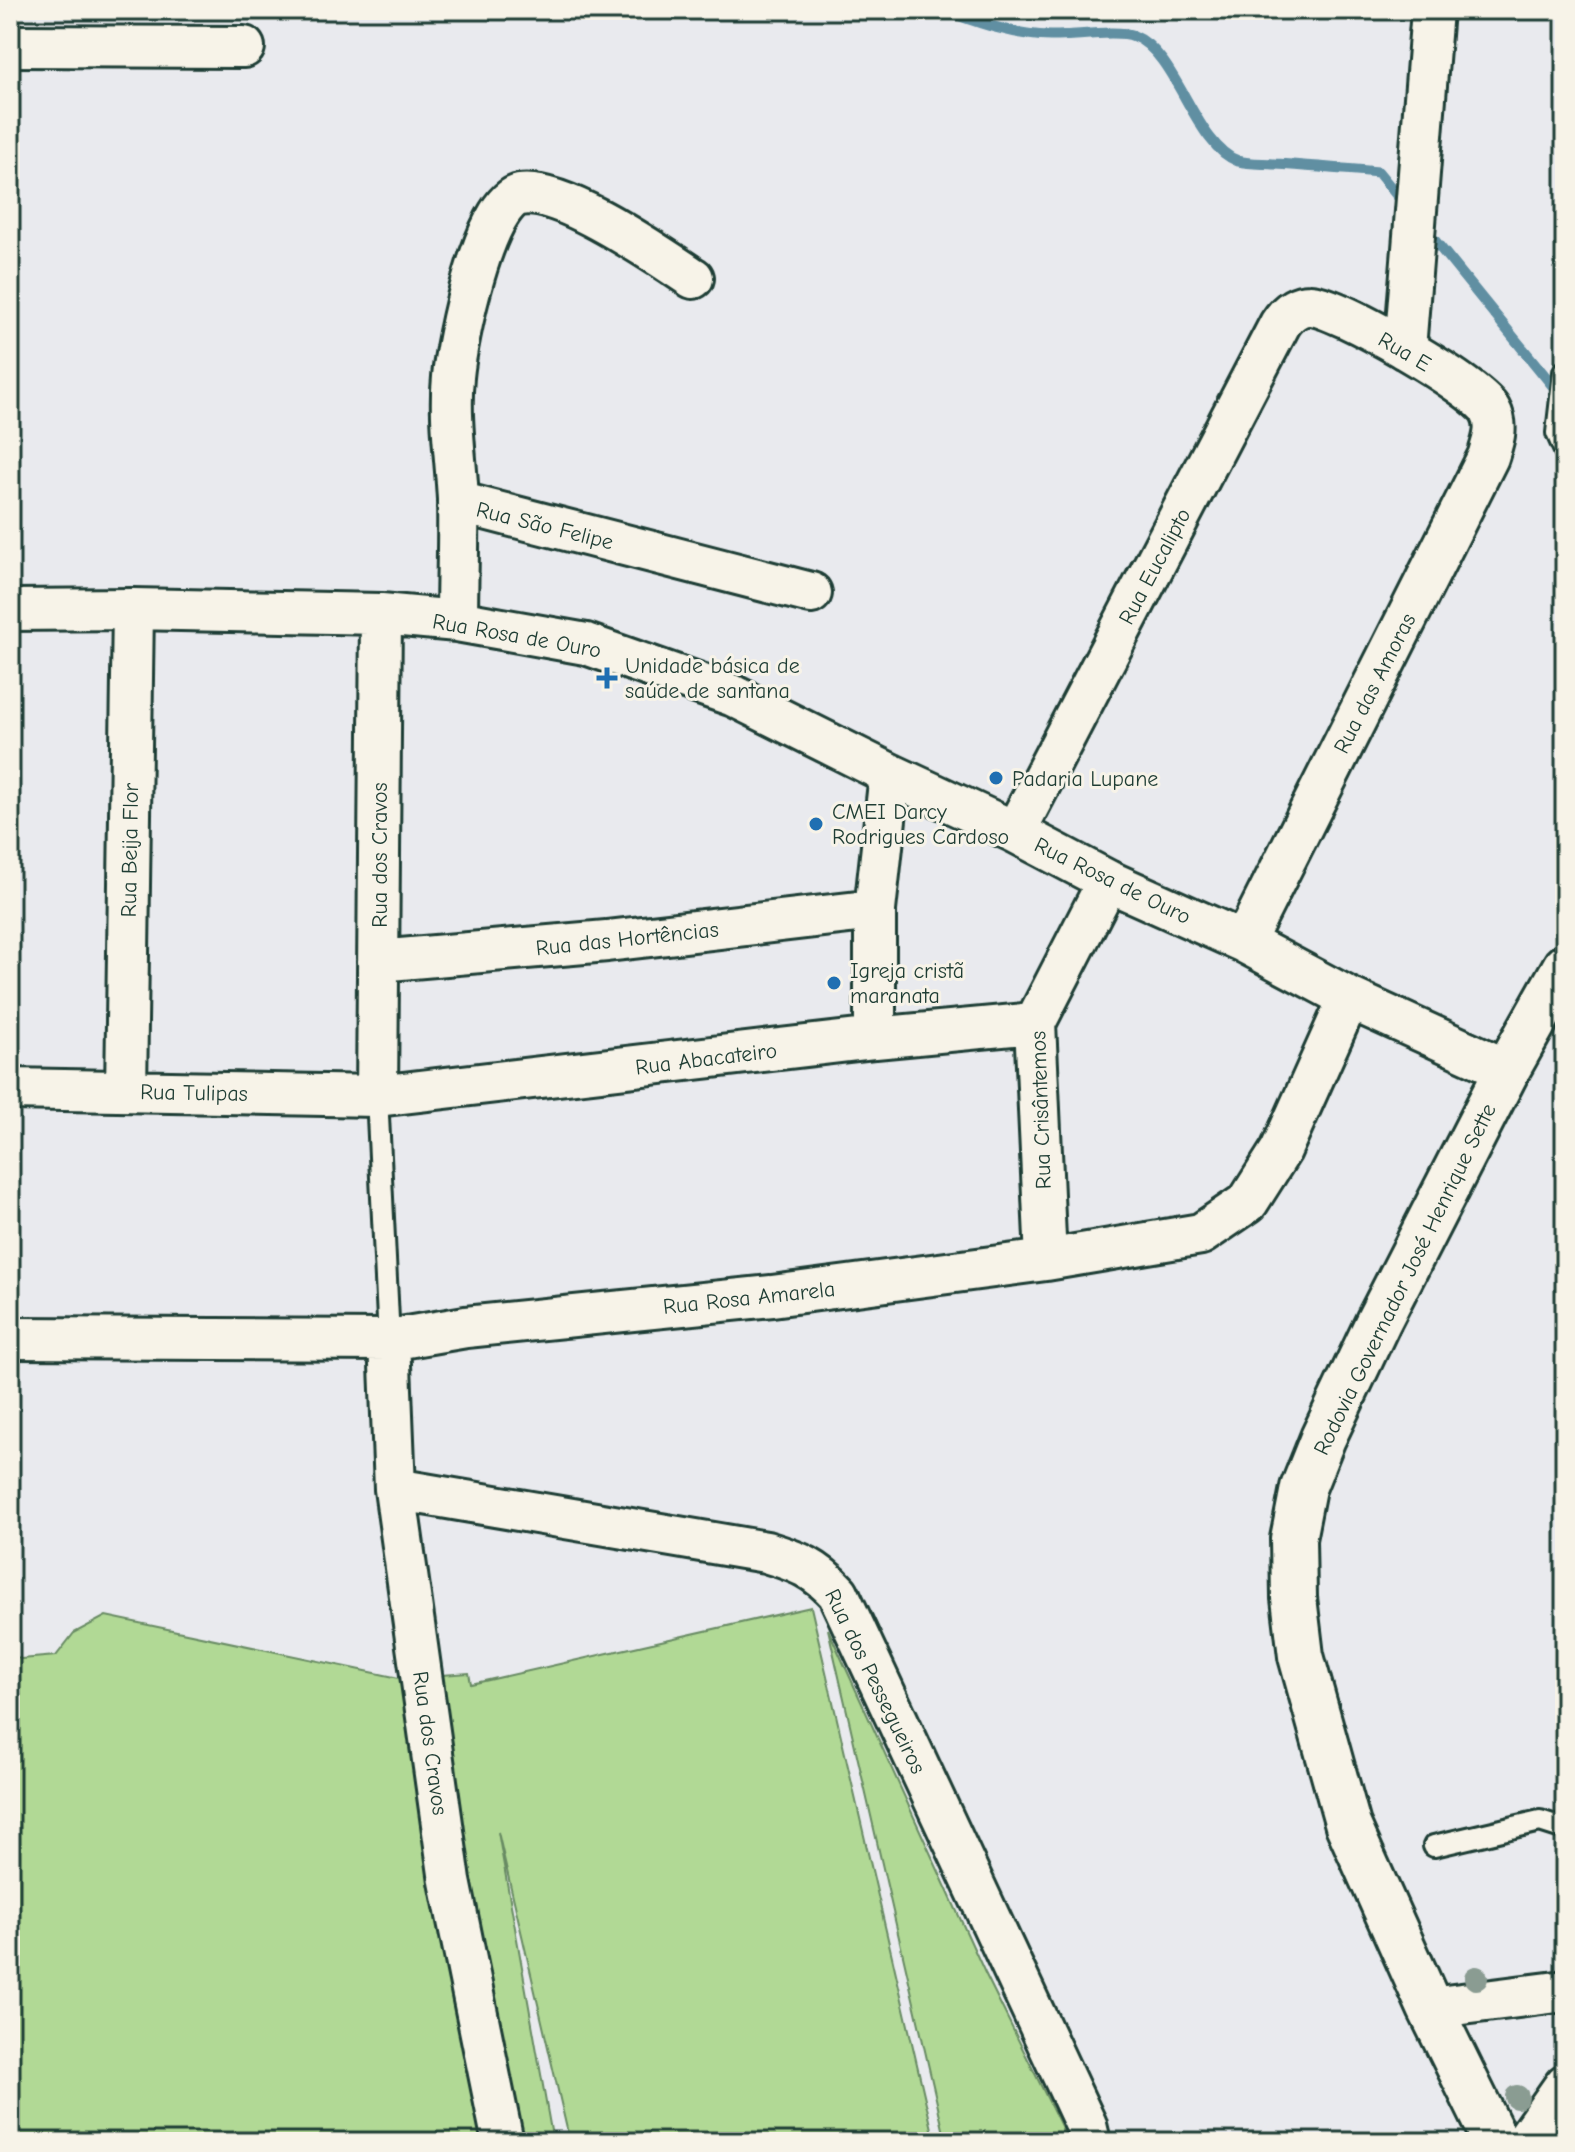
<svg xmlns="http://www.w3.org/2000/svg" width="1575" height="2152" font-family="'Comic Neue',sans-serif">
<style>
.green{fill:#b1d995;stroke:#688b64;stroke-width:2}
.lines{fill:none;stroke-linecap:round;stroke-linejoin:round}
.stream{stroke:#618fa2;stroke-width:11}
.lane-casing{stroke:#1f3d34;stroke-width:26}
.street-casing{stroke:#1f3d34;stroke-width:46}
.secondary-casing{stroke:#1f3d34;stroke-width:50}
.lane{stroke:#f7f3e8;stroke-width:20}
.street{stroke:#f7f3e8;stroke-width:40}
.secondary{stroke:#f7f3e8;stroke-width:44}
.tree{fill:#8a9c92}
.poi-dot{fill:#1f6fb2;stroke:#f7f3e8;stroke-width:3}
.labels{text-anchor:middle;stroke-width:6;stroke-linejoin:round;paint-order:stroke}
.street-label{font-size:22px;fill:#1f3d34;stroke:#f7f3e8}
.poi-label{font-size:22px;fill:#1f3d34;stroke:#f7f3e8;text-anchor:start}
</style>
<rect width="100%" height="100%" fill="#e9eaee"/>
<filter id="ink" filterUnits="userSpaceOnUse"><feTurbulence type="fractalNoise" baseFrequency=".0125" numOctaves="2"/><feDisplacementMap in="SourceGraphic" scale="16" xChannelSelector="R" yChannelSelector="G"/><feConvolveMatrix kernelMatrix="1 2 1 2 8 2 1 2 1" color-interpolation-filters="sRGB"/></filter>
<g filter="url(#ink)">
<!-- green -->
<path class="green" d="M811 1607 935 2142H570L498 1832 553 2142H10V1654L21 1659 56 1656 74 1633 106 1616 399 1678 469 1673 471 1684Z
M828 1629 985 1973 1069 2142H946Z"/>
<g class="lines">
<!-- stream -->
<path class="stream" d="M943 10C977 22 1013 35 1050 36 1071 37 1118 29 1134 36 1177 53 1195 146 1238 161 1249 164 1264 163 1275 164 1309 166 1344 169 1378 172L1405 205
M1426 230 1562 397"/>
<!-- lane casing -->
<g class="lane-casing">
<path id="lane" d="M1564 372 1557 433 1565 451
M377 1096 389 1340
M1434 1846 1540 1821 1565 1829"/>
</g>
<!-- street casing -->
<g class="street-casing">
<path id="street" d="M10 46 244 47
M1405 349 1432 10
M458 502 811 593
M10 610 133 609 381 614 457 621 586 644 734 696 890 774 1015 832 1108 881 1244 942 1349 998 1507 1070
M457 621C457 580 459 539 458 499 456 459 449 417 453 377 456 342 484 202 520 195 561 187 658 255 693 278
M1015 832 1280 324C1287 313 1296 305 1310 305 1335 304 1477 387 1490 410 1499 426 1493 441 1488 457L1244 942
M378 961 607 941 875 910
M875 1038V910L890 774
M10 1089 377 1096 875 1038 1035 1023
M126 1091 133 609
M377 1096 381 614
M1046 1260 1035 1023 1108 881
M10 1338 389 1340 466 1327 772 1296 1046 1260 1201 1234 1248 1202 1281 1150 1349 998
M389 1340 395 1489 450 1881 503 2142
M395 1489 766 1552C799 1562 815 1568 838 1593L1086 2125 1090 2142
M1430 2008 1565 1991
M1525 2142 1565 2085"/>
</g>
<!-- secondary casing -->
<g class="secondary-casing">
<path id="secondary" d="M1496 2142 1430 2008 1348 1825 1301 1656 1294 1598 1293 1539 1303 1488 1323 1438 1378 1322 1507 1070 1565 967"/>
</g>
<!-- lane -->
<use href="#lane" class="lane"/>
<!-- street -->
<use href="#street" class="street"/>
<!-- secondary -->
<use href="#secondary" class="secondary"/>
</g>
<!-- trees -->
<g class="tree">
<circle cx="1476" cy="1978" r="12"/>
<circle cx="1517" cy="2097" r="12"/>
</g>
</g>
<!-- markers -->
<g class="poi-dot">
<path d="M603 666h8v8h8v8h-8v8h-8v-8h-8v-8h8z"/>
<circle cx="996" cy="778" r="8"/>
<circle cx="816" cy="824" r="8"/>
<circle cx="834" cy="983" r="8"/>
</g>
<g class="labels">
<!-- street labels -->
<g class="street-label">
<text transform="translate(1405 351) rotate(30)" y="8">Rua E</text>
<text transform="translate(545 525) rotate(14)" y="8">Rua São Felipe</text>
<text transform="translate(1154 566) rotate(-62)" y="8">Rua Eucalipto</text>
<text transform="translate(517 635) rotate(10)" y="8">Rua Rosa de Ouro</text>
<text transform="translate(1374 683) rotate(-63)" y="8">Rua das Amoras</text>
<text transform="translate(129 850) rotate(-89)" y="8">Rua Beija Flor</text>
<text transform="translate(379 855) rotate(-90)" y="8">Rua dos Cravos</text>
<text transform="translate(1113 880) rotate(26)" y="8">Rua Rosa de Ouro</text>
<text transform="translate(627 938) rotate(-6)" y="8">Rua das Hortências</text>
<text transform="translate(706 1058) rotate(-7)" y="8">Rua Abacateiro</text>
<text transform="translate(194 1092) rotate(1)" y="8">Rua Tulipas</text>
<text transform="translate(1040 1110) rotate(-92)" y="8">Rua Crisântemos</text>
<text transform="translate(1404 1279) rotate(-64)" y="8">Rodovia Governador José Henrique Sette</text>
<text transform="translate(749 1297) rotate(-6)" y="8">Rua Rosa Amarela</text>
<text transform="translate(876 1681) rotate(64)" y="8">Rua dos Pessegueiros</text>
<text transform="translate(431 1743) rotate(82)" y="8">Rua dos Cravos</text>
</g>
<!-- poi labels -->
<g class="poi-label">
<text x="625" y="673">Unidade básica de<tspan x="625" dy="25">saúde de santana</tspan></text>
<text x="1012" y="786">Padaria Lupane</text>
<text x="832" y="819">CMEI Darcy<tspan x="832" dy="25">Rodrigues Cardoso</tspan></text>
<text x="850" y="978">Igreja cristã<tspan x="850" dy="25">maranata</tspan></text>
</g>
</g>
<!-- margin -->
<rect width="1575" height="2152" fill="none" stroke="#f7f3e8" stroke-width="40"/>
<rect x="20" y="20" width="1535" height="2112" fill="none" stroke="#1f3d34" stroke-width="3" filter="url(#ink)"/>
</svg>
